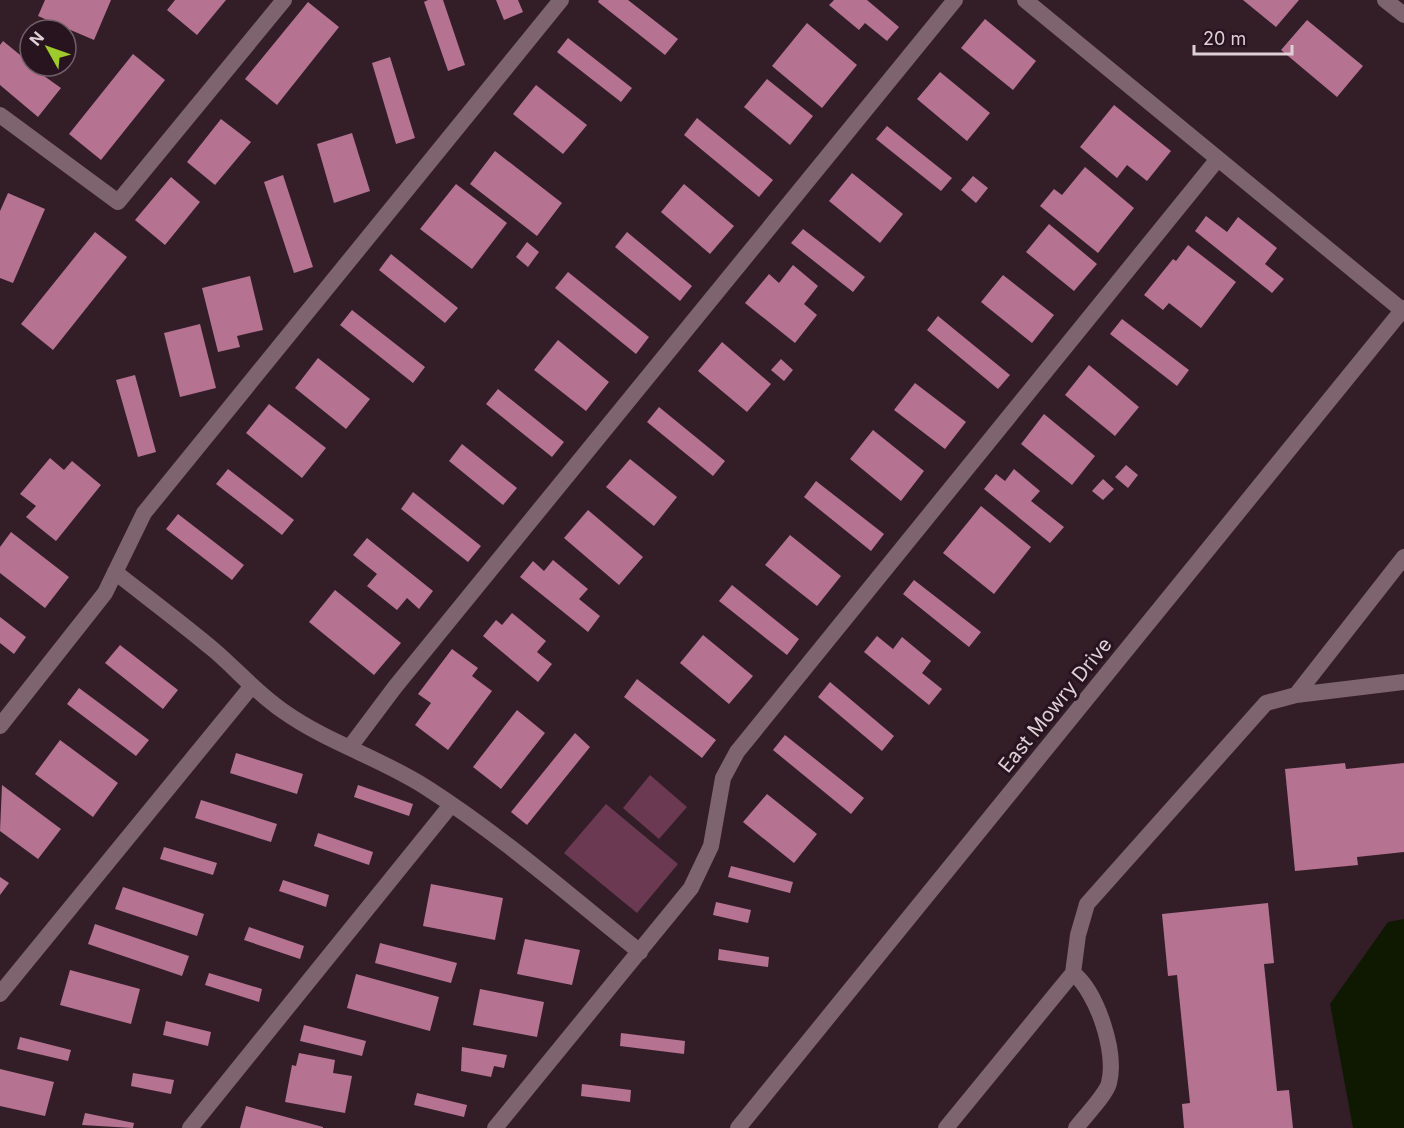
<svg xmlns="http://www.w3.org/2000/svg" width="1404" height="1128" font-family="Inter,sans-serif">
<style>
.green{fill:#6b3951}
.water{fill:#0f1800}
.building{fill:#b57391}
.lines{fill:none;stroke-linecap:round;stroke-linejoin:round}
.minor{stroke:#7d646f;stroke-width:16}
.tertiary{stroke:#7d646f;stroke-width:16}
.labels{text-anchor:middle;stroke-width:6;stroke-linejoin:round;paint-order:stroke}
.street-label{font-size:20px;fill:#ded0d5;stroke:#28141e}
</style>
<rect width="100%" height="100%" fill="#331e27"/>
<!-- green -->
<path class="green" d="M650 775 687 807 659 839 623 808Z
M606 804 678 864 637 913 564 853Z"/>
<!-- water -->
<path class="water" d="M1404 919V1128H1353L1330 1004 1388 922Z"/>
<!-- building -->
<path class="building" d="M45 0H111L94 40 38 16Z
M175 0H226L197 35 167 10Z
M428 0H443L465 65 448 71 424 2Z
M496 0H518L523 12 504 20Z
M599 0H628L678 39 665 55 598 2Z
M834 0H867L899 27 887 41 865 23 859 30 829 5Z
M1243 0H1299L1276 27Z
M308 2 339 27 277 105 245 79Z
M985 19 1036 61 1013 90 961 48Z
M1307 20 1363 66 1337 97 1281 50Z
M807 23 857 65 822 108 772 66Z
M568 38 632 88 621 102 557 52Z
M3 41 30 63V66L61 88 38 117 0 85V45Z
M133 54 165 80 101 160 69 134Z
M390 57 415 138 396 144 372 63Z
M940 72 990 113 967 141 917 99Z
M767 79 813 116 790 145 744 107Z
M536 85 587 125 563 154 513 114Z
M1114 105 1171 151 1147 181 1127 165 1117 178 1080 147Z
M697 118 773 180 759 197 684 135Z
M221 119 251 142 215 185 187 162Z
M887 126 952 178 941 191 876 139Z
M352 133 370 191 334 203 317 144Z
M495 151 562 203 537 236 470 184Z
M1085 167 1134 208 1098 253 1040 206 1054 189 1062 195Z
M852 173 903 214 880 243 829 201Z
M283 175 313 267 294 273 264 182Z
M973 176 988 188 976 203 961 190Z
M171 177 200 202 165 245 135 220Z
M456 184 507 223 472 269 420 229Z
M684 184 734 226 710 254 661 212Z
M8 193 45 209 13 283 0 278V211Z
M1206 216 1227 232 1238 217 1277 248 1265 264 1284 279 1272 293 1195 231Z
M1049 224 1097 264 1074 291 1026 252Z
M803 229 865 277 853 292 791 243Z
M95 232 127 257 53 350 21 324Z
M627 232 692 286 680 301 615 247Z
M527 242 539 252 528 267 516 257Z
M1188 245 1236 282 1201 328 1169 303 1163 310 1144 295 1173 259 1176 261Z
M391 254 458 308 445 323 379 270Z
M793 265 818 286 804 304 817 315 795 343 745 303 769 274 779 283Z
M568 272 649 337 636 354 555 288Z
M1003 275 1054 315 1032 343 981 302Z
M250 276 263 330 237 336 240 347 218 352 202 288Z
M352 310 425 367 413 383 340 325Z
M938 316 1010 375 998 389 927 330Z
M1122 319 1189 370 1177 386 1110 334Z
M200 324 216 388 180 397 164 333Z
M558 340 609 382 586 411 534 370Z
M722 342 771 384 747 412 698 371Z
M318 358 370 399 346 429 295 388Z
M781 359 793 370 784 381 771 370Z
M1089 365 1139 407 1115 436 1065 395Z
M135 375 156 452 138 457 116 380Z
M915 383 966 422 945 449 894 410Z
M498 389 564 442 552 457 486 404Z
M269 404 326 448 302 478 246 433Z
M659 407 725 461 713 476 647 422Z
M1044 414 1095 456 1072 485 1021 444Z
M873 430 924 471 901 501 850 459Z
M462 444 517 488 503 505 449 461Z
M50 458 64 470 72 461 101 485 56 541 26 517 36 506 20 494Z
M630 459 677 497 654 526 606 487Z
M1126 465 1138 475 1128 488 1115 477Z
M228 469 294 520 282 535 216 484Z
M1014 469 1040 491 1031 501 1064 527 1050 543 984 489 996 474 1005 481Z
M1103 479 1114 489 1103 500 1092 491Z
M816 481 884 534 871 551 804 497Z
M413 492 481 546 468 562 401 509Z
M981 506 1031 547 994 594 943 553Z
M588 510 643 557 619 585 564 538Z
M178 514 244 565 232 580 166 529Z
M11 532 69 577 45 608 0 573V547Z
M790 535 841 576 817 606 765 565Z
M367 538 433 591 419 609 407 598 397 610 367 586 377 574 353 555Z
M553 560 588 589 579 599 600 616 588 632 520 577 533 561 544 571Z
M914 580 981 632 969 647 903 594Z
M732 585 799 639 787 655 719 601Z
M335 590 401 643 374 675 309 622Z
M512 613 546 641 537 652 552 664 538 682 483 636 496 620 502 625Z
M0 617 26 637 14 654 0 643Z
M703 635 753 676 729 704 680 663Z
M877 636 893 649 902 637 931 661 922 673 942 689 929 705 864 652Z
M120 645 178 690 163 709 105 663Z
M452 649 478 668 472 676 492 691 448 750 415 725 431 703 418 694Z
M637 679 716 740 702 758 624 697Z
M830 682 894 736 882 751 818 697Z
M79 688 149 740 136 756 67 704Z
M517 710 545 733 501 789 473 767Z
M575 733 590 747 527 825 511 812Z
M785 735 864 798 851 814 773 750Z
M60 740 118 783 93 817 35 774Z
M236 753 303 774 297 794 230 773Z
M1345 763 1346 769 1404 763V852L1357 857 1358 865 1295 871 1285 769Z
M2 785 61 829 38 859 0 831Z
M358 785 413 804 409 816 354 797Z
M767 794 817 834 794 863 743 822Z
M201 800 277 824 271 842 195 818Z
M318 833 373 852 369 865 314 846Z
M164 847 217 863 213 875 160 859Z
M731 866 793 882 790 893 728 877Z
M0 877 9 883 0 895Z
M283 880 329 895 326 907 279 891Z
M431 884 503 898 495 940 423 926Z
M123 887 204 914 197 936 115 909Z
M716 902 751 910 748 923 713 915Z
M1268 903 1274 963 1264 964 1277 1091 1289 1090 1293 1128H1184L1182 1104 1190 1103 1177 975 1168 976 1162 914Z
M95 924 189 956 182 976 88 944Z
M249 927 304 946 300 959 244 940Z
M525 939 580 950 572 985 517 974Z
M380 943 457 963 451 983 375 963Z
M719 949 769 957 768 967 718 960Z
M70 970 140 989 131 1024 60 1005Z
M209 973 262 989 259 1002 205 985Z
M356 974 439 997 430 1031 347 1008Z
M480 989 544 1002 537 1037 473 1025Z
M166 1021 211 1032 208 1046 163 1035Z
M304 1025 366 1041 362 1056 300 1041Z
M621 1033 685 1041 684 1054 620 1046Z
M20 1037 71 1050 68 1061 17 1049Z
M462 1047 507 1055 504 1068 494 1066 491 1077 461 1071Z
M299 1053 335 1060 333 1073 352 1076 345 1113 285 1102 292 1065 296 1066Z
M0 1069 54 1082 45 1116 0 1106Z
M133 1073 174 1080 171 1094 131 1086Z
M582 1084 631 1090 630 1102 581 1096Z
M417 1093 467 1105 464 1117 414 1105Z
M246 1106 323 1127V1128H240Z
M85 1113 134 1123 133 1128 82 1125Z"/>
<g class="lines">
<!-- minor -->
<path class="minor" d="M1025 0 1402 310
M1385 0 1404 15
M0 115 118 202 284 0
M115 572C148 598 183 624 215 651 238 671 258 694 283 711 328 743 381 758 427 788 502 836 570 896 640 952
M1296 695 1404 557
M0 726 105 593 144 513 561 0
M350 747 395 687 955 0
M1073 973C1097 992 1117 1052 1109 1083 1106 1095 1084 1117 1076 1128
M0 994 251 687
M190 1128 451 805
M495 1128 691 888 711 846 723 778 737 752 1217 160
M946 1128 1073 973 1078 935 1087 904 1266 703 1296 695 1404 682"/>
<!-- tertiary -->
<path class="tertiary" d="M738 1128 1404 308"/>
</g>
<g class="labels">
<!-- street labels -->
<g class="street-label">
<text transform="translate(1055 705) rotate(-51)" y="7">East Mowry Drive</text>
</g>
</g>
<!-- north arrow -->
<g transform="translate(48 48) rotate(310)"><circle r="28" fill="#28141e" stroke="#715f67" stroke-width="1.5"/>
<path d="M0-4.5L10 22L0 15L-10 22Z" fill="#9fca2d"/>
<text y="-9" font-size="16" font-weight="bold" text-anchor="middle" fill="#ded0d5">N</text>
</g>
<!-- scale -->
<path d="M1194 45v9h98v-9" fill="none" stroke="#ded0d5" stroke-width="3"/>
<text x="1203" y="45" font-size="18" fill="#ded0d5" stroke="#28141e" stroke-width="4.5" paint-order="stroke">20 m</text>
</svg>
